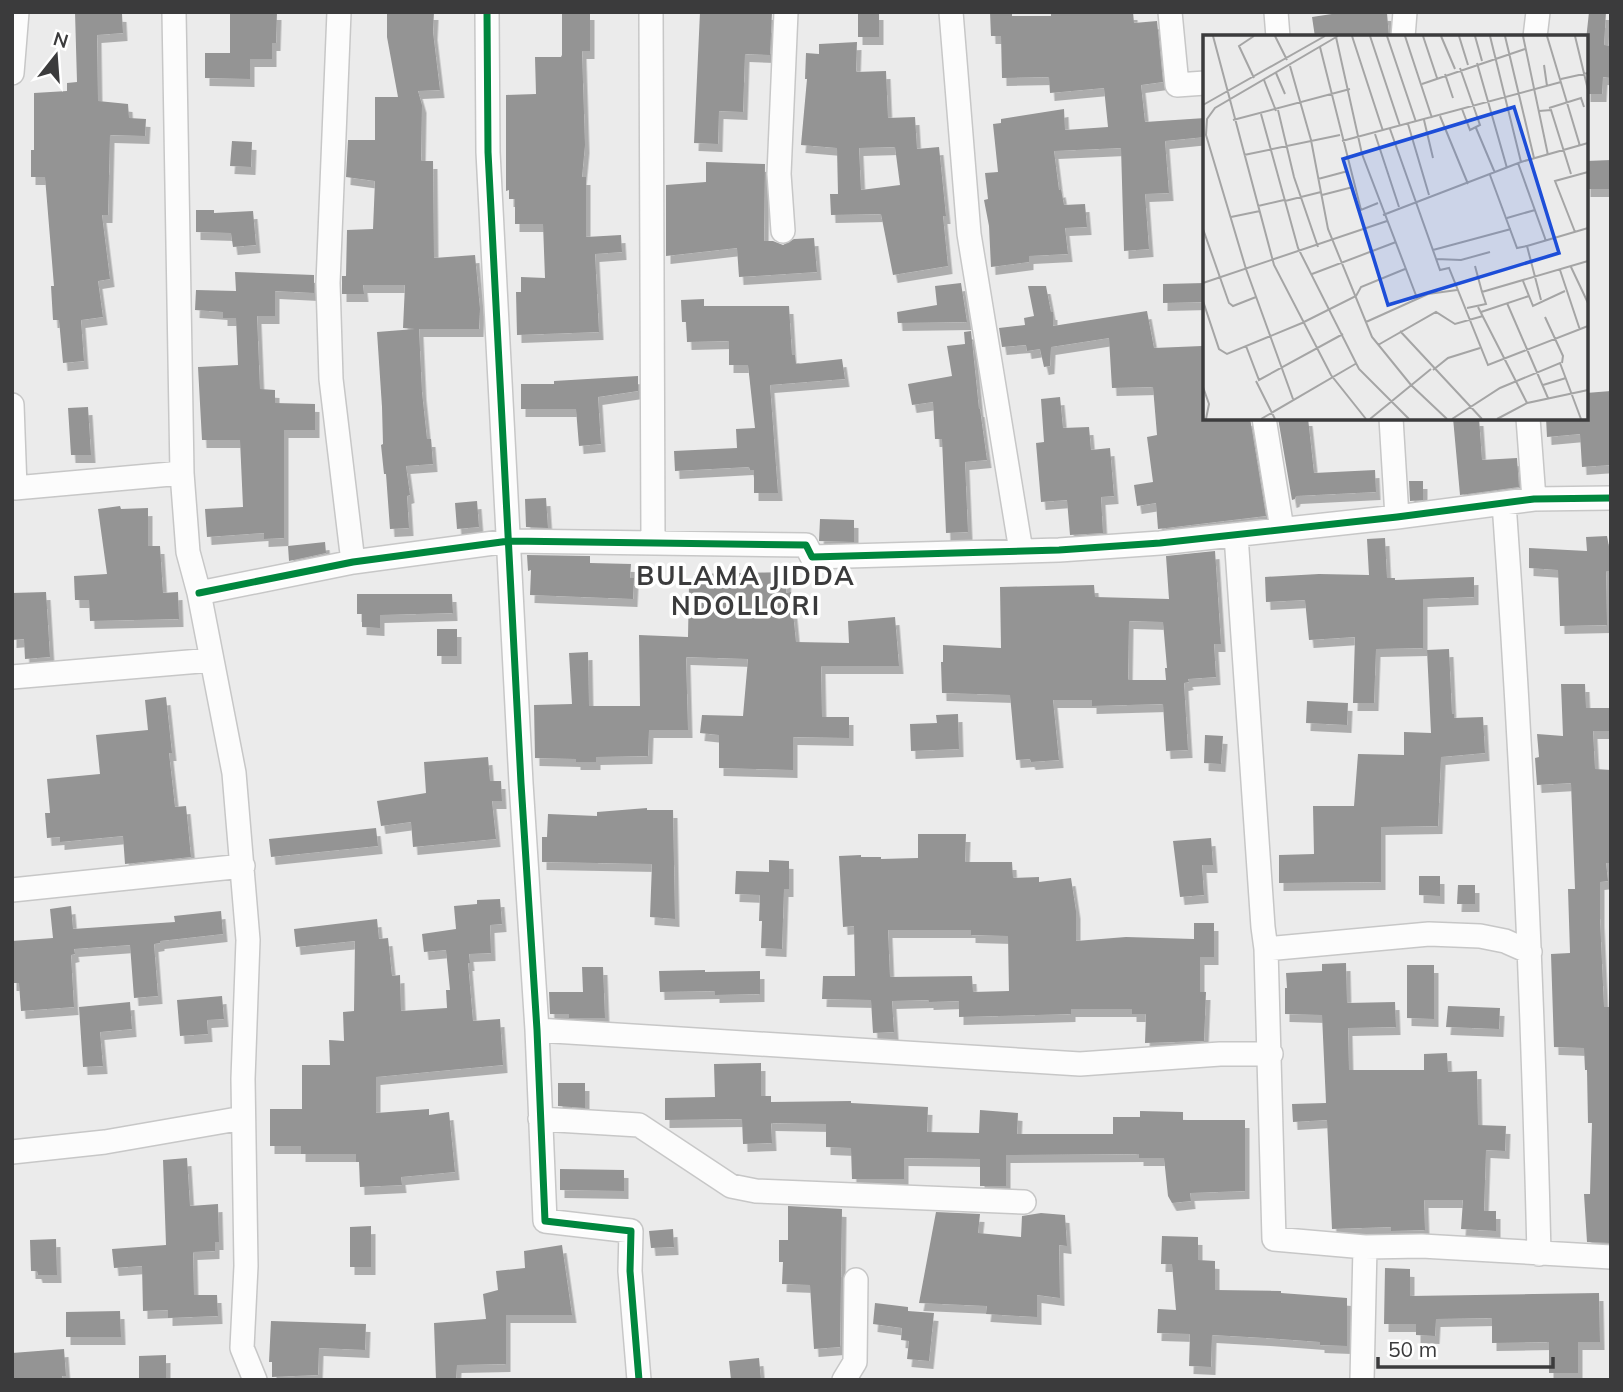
<svg xmlns="http://www.w3.org/2000/svg" width="1623" height="1392" font-family="Mulish,sans-serif">
<style>
.building{fill:#949494;fill-rule:evenodd;filter:url(#shadow)}
.lines{fill:none;stroke-linecap:round;stroke-linejoin:round}
.street-casing{stroke:#c7c7c7;stroke-width:26}
.street{stroke:#fcfcfc;stroke-width:23}
.cycleway-casing{stroke:#fff;stroke-width:11}
.cycleway{stroke:#00873e;stroke-width:7}
.labels{text-anchor:middle;stroke-width:7;stroke-linejoin:round;paint-order:stroke}
.district-label{font-size:26px;font-weight:bold;letter-spacing:2px;fill:#3b3b3c;stroke:#fff}
.inset-road{fill:none;stroke:#a5a5a5;stroke-width:2}
.view{fill:#1d4ed8;fill-opacity:0.15;stroke:#1d4ed8;stroke-width:3.5}
.inset-edge{fill:none;stroke:#3b3b3c;stroke-width:3.5}
</style>
<defs>
<filter id="shadow"><feDropShadow dx="4.5" dy="8" stdDeviation="0" flood-color="#0004"/></filter>
</defs>
<rect width="100%" height="100%" fill="#ebebeb"/>
<!-- building -->
<path class="building" d="M75 12 122 14 123 33 97 35 98 101 128 104 129 118 146 119 145 136 110 135 108 215H102L110 279 98 281 103 317 81 320 84 361 63 363 59 320H53L51 286H54L45 177H31V150H34V93L67 91V83L77 82Z
M230 12H277L276 43H272V59H250V79L205 78V53H230Z
M387 12H434L433 32 440 90 418 91 422 105 421 161H433L434 258 475 255 480 309 479 329H419L422 392 427 439H431L433 464 406 466 410 495 407 496 409 528 390 529 386 474H384L381 445 383 444 382 407 377 332 415 329 403 328 405 285H363L364 294H342V276H346L347 230 373 229 375 181 346 177 348 140H375V97H398L387 37Z
M562 12H590V51H582L585 145 582 177H586V237L621 235 622 252 595 254 599 332 517 335 516 292H521V277L545 278 543 224H515V199H509V190L506 191V95L536 94 535 57H561L562 55Z
M700 12H772L770 55 745 54 743 112 719 111 718 144 694 143Z
M858 12H879V37H858Z
M990 12H1012V16H1051V12H1133L1134 23 1157 21 1163 82 1141 85 1145 122 1205 118V137L1165 141 1169 193 1145 194 1149 249 1124 251 1121 148 1054 151 1059 190 1061 189 1064 205 1085 204 1087 227 1065 228 1068 254 1029 256V262L991 267 989 226 984 200 988 199 985 173 998 172 993 124 1001 123V119L1064 109 1065 130 1108 127 1104 88 1050 93 1049 77 1002 78 1001 36H991Z
M1345 12 1387 13 1389 37H1315L1312 17Z
M1589 12H1606L1604 45 1611 46V78L1603 77 1602 94H1586V40Z
M857 42 856 72 886 71 888 118 915 117 917 149 939 147 946 216H943L948 266 893 275 881 214 831 215 830 194H838L837 148 801 145 807 79H805L806 53 819 54V44ZM895 147 900 185 861 190 859 148Z
M232 141 252 142 251 167 230 166Z
M1611 160V189H1586V161Z
M706 162 765 164 764 241H773L783 245 794 239 814 238 817 272 739 277 737 248 666 256V185L706 182Z
M196 210H214V213L253 211 256 245 233 247 231 233 196 232Z
M235 272 314 275V293L275 291V316H257L260 389 275 390V403L315 404V430H284V538L264 539V533L207 537 205 509 243 507 240 440H202L198 367 238 365 236 318H223V312L195 310 196 290 236 291Z
M961 283 967 322 898 323 897 312 937 305 935 286Z
M1205 283V302L1163 303V284Z
M1028 286H1046L1051 312H1053V326L1147 311 1154 348 1202 346 1205 418H1250L1266 516 1158 529 1156 503 1137 506 1134 485 1153 482 1147 437 1157 435 1153 387 1112 388 1109 338 1051 347 1050 366 1044 367 1040 349 1027 351 1026 345 1002 347 999 328 1025 325 1024 318 1034 316Z
M704 299V306H789L792 355H795L796 364 842 359 845 379 770 385 778 493H754V470H750L749 467 675 471 674 451 737 448 736 429 755 428 748 365H729V341L687 342 686 322H682L681 300Z
M971 331 979 409H980L987 460 965 462 968 532 946 533 942 439H935L933 402 912 405 908 384 952 376 947 346 965 344 964 332Z
M638 376V391L598 397 601 444 579 446 576 409H521V384H554V381Z
M1611 391V465L1582 467 1580 434 1547 437 1546 418H1586V393Z
M1060 397 1063 428 1089 427 1091 450 1110 448 1114 496 1101 497 1103 533 1070 535 1067 500 1041 502 1036 443 1044 442 1041 399Z
M88 407 91 455H71L68 408Z
M1278 418H1308L1314 473 1375 470 1376 492 1296 496 1295 499 1292 500Z
M1453 418H1479L1482 460 1517 458 1519 487 1460 495Z
M1409 481H1423V500L1410 501Z
M546 498 548 528 526 527 525 499Z
M477 501 479 527 457 529 455 503Z
M120 506 121 509 148 508V546H160L163 593 178 592 179 619 90 621 89 600H75L74 576 107 574 98 509Z
M820 519 854 520V542L819 541Z
M1607 536 1610 552 1609 571H1606L1607 625 1560 626 1558 570 1529 568V548L1587 551 1586 537Z
M1385 538 1387 578H1395V580L1474 577V597L1423 599V648L1376 649 1374 703H1353L1355 637 1309 640 1305 600 1266 602 1265 577 1319 574 1369 575 1367 539Z
M325 542 326 553 289 561 288 546Z
M1215 551 1221 644H1214L1216 677 1188 679 1189 682 1184 683 1188 750 1166 751 1163 704 1092 706V700H1053L1059 760 1031 762 1030 759 1016 760 1010 695 942 693 941 662H943V645L1001 648 1000 587 1094 585 1095 597 1169 599 1166 556ZM1129 621 1163 622 1167 668H1165L1166 680H1128Z
M527 555 590 556V563L631 564 630 578H634L633 599 530 595 531 570 528 571Z
M787 572 786 593 791 592 796 642 849 643 848 621 895 617 899 666H821L822 717H849V738L793 737V770L719 768V735L700 733 702 715 743 716 748 659 686 657 688 730H649L648 756 596 757V762H576V759L535 758 534 705 572 704 569 653 588 652 589 706H640L639 635 688 637 689 585H694V574Z
M46 592 50 657 25 659 24 639 12 640V593Z
M357 594H452L453 613 380 615V628L362 627V614H357Z
M437 629H457V656H437Z
M1449 649 1452 714H1454V718L1483 717 1485 753 1441 757 1438 826 1381 827V882L1279 883V855L1314 854 1313 806H1354L1358 754 1404 755V732L1431 733 1427 650Z
M1561 684H1585L1586 708H1611V731H1593L1595 769 1611 770V863H1606L1608 881 1600 882V919L1604 1007H1611V1243L1587 1242 1584 1194H1590L1592 1123H1588L1587 1070H1585L1584 1048 1554 1047 1551 954 1570 953 1568 889H1575L1571 783 1537 785 1535 758 1539 757 1537 734 1563 736Z
M166 697 172 753H169L175 807 186 806 191 857 125 864 123 836 60 842V837L47 838 45 813H50L47 779 100 774 96 735 148 730 145 700Z
M1307 701 1348 703 1347 725 1306 723Z
M958 714 959 749 911 751 910 724 937 723 936 715Z
M1205 735 1223 736 1221 764 1204 763Z
M488 757 490 781H501L502 801H492L496 839 413 847 411 822 381 826 377 801 426 793 424 762Z
M647 808V810H673L675 919 650 917 652 864 542 862V837H547L548 814 597 816V812Z
M376 828 378 846 271 857 269 839Z
M918 834H966L965 862H1012L1013 878 1039 877V882L1071 878 1076 911V941L1126 937 1194 939V923H1214V957H1200V992H1206L1204 1041 1145 1043 1146 1014H1132V1009H1071V1014L959 1017V1001L929 1002V1000L892 1001 894 1032 873 1033 871 1000 822 999 823 976H855L854 926 843 927 839 856 861 855V857H881V859L918 858ZM888 930H971V935L1008 936 1009 991 973 992 972 976 890 977Z
M1211 838 1213 865H1202L1204 895 1180 897 1173 841Z
M769 860 789 861V889H784L782 949 761 948 762 921H759L760 895 735 894 736 871 769 872Z
M1419 876H1440V896L1419 895Z
M1458 885H1475V904H1457Z
M500 899 502 924 490 925 491 953 469 954 470 963H468L473 1021 500 1019 503 1065 376 1077V1113L429 1109V1115L449 1112 455 1172 401 1177 402 1185 360 1187 359 1162H356V1154H301V1146H270V1109H302V1065H330L329 1040 344 1041 343 1012 354 1011 355 941 296 947 294 929 377 919 379 939 388 938 392 976 400 975 401 1011 447 1008 446 990H450L446 950 424 952 422 934 456 929 454 906 477 904V900Z
M71 906 73 929 175 922 174 916 221 911 223 934 160 941V943L154 944 158 996 134 998 130 945 74 949 75 954 71 955 74 1007 21 1011 19 983H12V941L53 938 50 909Z
M1346 963 1347 1003 1395 1002 1396 1027 1348 1028 1349 1070H1424V1054L1447 1053 1448 1072 1477 1071 1478 1125 1506 1126 1505 1151 1486 1150 1484 1211H1496V1231L1461 1229 1463 1200H1424L1425 1230 1391 1231V1227L1332 1229 1327 1120 1293 1122 1292 1104 1326 1103 1322 1015 1285 1014V988H1287L1286 973 1322 971V964Z
M1407 965H1434V1019L1407 1018Z
M582 967H603L605 1018H569V1014H550L549 992H583Z
M705 970V972L760 971V994L715 995V991L660 992 659 971Z
M222 996 224 1019 207 1020 208 1034 180 1036 177 1000Z
M130 1002 132 1029 100 1032 103 1066 83 1067 79 1007Z
M1448 1006 1500 1008 1499 1029 1446 1027Z
M761 1063V1096H771V1102L851 1101V1103L928 1107 927 1132 979 1133 980 1110 1018 1113 1017 1134H1113V1117H1140V1111L1183 1112V1120H1245V1191L1190 1193 1191 1201 1172 1203 1168 1196 1164 1158H1139V1154L1006 1155V1186H980V1159L904 1158V1179H852L851 1148 826 1147V1124L771 1123 772 1143 743 1144 742 1119 665 1120V1098L715 1097 714 1064Z
M558 1083H585V1108L558 1106Z
M187 1158 190 1206 218 1204 219 1242H215V1251L193 1252 194 1295H217L218 1316 168 1318V1310L143 1311 142 1266 114 1268 112 1249 166 1245 163 1160Z
M560 1169 624 1170V1191L560 1190Z
M788 1206 842 1209 840 1347 814 1349 810 1285 782 1284 783 1262H779V1240H788Z
M936 1212 980 1214 978 1233 1021 1237 1022 1216 1041 1213 1065 1215 1067 1246 1059 1245 1060 1298 1037 1295V1317L986 1314 987 1306 919 1303Z
M371 1226V1267H350V1227Z
M673 1229 674 1247 651 1248 649 1231Z
M1162 1236 1198 1237V1260L1215 1261V1290L1281 1291V1293L1347 1298V1346L1320 1345V1342L1266 1338 1212 1335 1211 1367 1189 1366 1190 1334 1157 1333 1158 1309 1176 1310 1172 1264H1161Z
M56 1239 57 1275H38L37 1271H31L30 1240Z
M562 1245 572 1315H506V1364L457 1365 456 1380H436L434 1323 486 1319 483 1294 498 1290 496 1271 525 1268 524 1251Z
M1385 1268 1410 1269V1296L1599 1293 1600 1342H1578V1373H1549V1342L1492 1343V1318L1436 1319 1435 1336 1416 1335V1324H1384Z
M875 1303 908 1307V1311L934 1313 929 1361 907 1359 909 1341 901 1340 902 1328 873 1324Z
M120 1311 121 1337H66V1312Z
M271 1321 366 1324 365 1350 319 1348 318 1375 272 1377V1362H269Z
M64 1349 66 1376H62L63 1380H12V1353Z
M166 1355V1380H139V1356Z
M759 1358 761 1380H731L729 1361Z"/>
<g class="lines">
<!-- street casing -->
<g class="street-casing">
<path id="street" d="M174 12 182 473 188 552 199 593 234 773 248 940 243 1079 246 1266 242 1348 255 1380
M339 12 328 283 331 379 353 562
M487 12 488 152 521 783 537 1030 545 1221 631 1231 630 1271 639 1380
M651 12 653 541
M951 12 969 234 1021 551
M1170 12 1177 85 1205 83
M1276 12 1278 37
M1403 37 1405 12
M1535 37 1538 12
M12 73 17 12
M783 231 779 174 786 12
M12 405 15 488 182 473
M1264 418 1282 529
M1391 418 1397 517
M1528 418 1534 499
M1504 503C1522 753 1533 1003 1539 1254
M1236 535 1263 927 1266 949 1274 1239 1365 1247 1362 1380
M199 593 353 562 509 541 806 545 812 557 1059 550 1160 543 1397 517 1534 499 1611 498
M12 677 212 660
M12 890 243 866
M1266 949 1429 934 1480 936 1505 941 1530 952
M537 1030 1080 1064 1220 1054H1271
M540 1119 639 1125 731 1186 756 1191 1024 1202
M12 1152 105 1142 243 1118
M1365 1247 1422 1246 1611 1257
M844 1380 855 1362 856 1280"/>
</g>
<!-- street -->
<use href="#street" class="street"/>
<!-- cycleway casing -->
<g class="cycleway-casing">
<path id="cycleway" d="M487 12 488 152 521 783 537 1030 545 1221 631 1231 630 1271 639 1380
M199 593 353 562 509 541 806 545 812 557 1059 550 1160 543 1397 517 1534 499 1611 498"/>
</g>
<!-- cycleway -->
<use href="#cycleway" class="cycleway"/>
</g>
<g class="labels">
<!-- district labels -->
<g class="district-label">
<text x="746" y="585">BULAMA JIDDA<tspan x="746" dy="30">NDOLLORI</tspan></text>
</g>
</g>
<!-- overview -->
<g transform="translate(1203 35)">
<rect width="385" height="385" fill="#ebebeb"/>
<path class="inset-road" d="M10 1 71 230 128 340 163 384M72 1 84 25M149 1 180 96M167 1 197 91M184 1 213 87M202 1 229 83M220 1 234 43M238 1 252 34M256 1 265 30M272 1 279 26M287 1 318 127M302 1 331 123M320 1 345 120M344 1 377 111M372 1 385 55M133 2 159 119 214 263M117 12 158 175 175 168M274 28 304 133M341 30 344 51M87 31 108 105 125 194 169 302 208 350 244 384M257 33 277 90 267 95 259 74M73 38 82 59M242 39 250 63M51 43 36 11 51 1M358 44 385 38M61 45 73 76M219 49 322 14M0 70 122 1M346 73 378 63 381 72M75 75 91 142 115 212M336 76 348 75 368 139M58 79 95 213 156 334 206 384M237 81 265 149M30 85 147 54M221 85 230 123M205 89 226 160M273 93 292 138M187 94 237 235 246 233 285 330 385 291M172 99 196 172M139 106 358 47M41 120 137 100M315 128 343 206M287 140 314 213 324 211 338 265M115 144 145 136M119 160 150 152M82 166 118 157M55 171 81 165M180 180 318 127 385 108M28 182 57 176M304 183 332 175M0 194 26 268 30 271 53 262M372 197 352 146 385 137M324 211 385 193M230 215 308 194M233 224 258 225 287 217M272 231 279 257M368 232 385 268M357 235 377 295M109 239 193 207M320 246 330 271 362 256M0 248 184 186M0 266 16 314 24 319 99 288 153 261 158 252 202 234M304 268 345 363M275 272 324 368 385 355M264 273 283 269 279 257 385 226M278 277 326 261M342 282 360 321 359 328M163 287 225 259 254 255M197 296 279 384M175 310 233 277 252 289 280 281M43 311 56 345 140 299M230 335 245 323 277 313M53 346 72 384M340 350 363 343M0 352 6 369 3 384M90 364 43 234 3 100 4 84 12 73 135 1M58 384 154 328M167 384 228 334M249 384 297 353 357 328 378 384M294 384 324 368"/>
<path class="view" d="M311 72 356 218 185 270 140 124Z"/>
<rect width="385" height="385" class="inset-edge"/>
</g>
<!-- border -->
<rect width="1623" height="1392" fill="none" stroke="#3b3b3c" stroke-width="28"/>
<!-- north arrow -->
<g transform="translate(56 56) rotate(17)" stroke="#ffffff" stroke-width="5" paint-order="stroke">
<path d="M0-5L12 26L0 18L-12 26Z" fill="#3b3b3c"/>
<text y="-10" font-size="19" font-weight="bold" text-anchor="middle" fill="#3b3b3c">N</text>
</g>
<!-- scale -->
<path d="M1378 1357v10h175v-10" fill="none" stroke="#3b3b3c" stroke-width="3.5"/>
<text x="1388" y="1357" font-size="21" fill="#3b3b3c" stroke="#ffffff" stroke-width="5" paint-order="stroke">50 m</text>
</svg>
